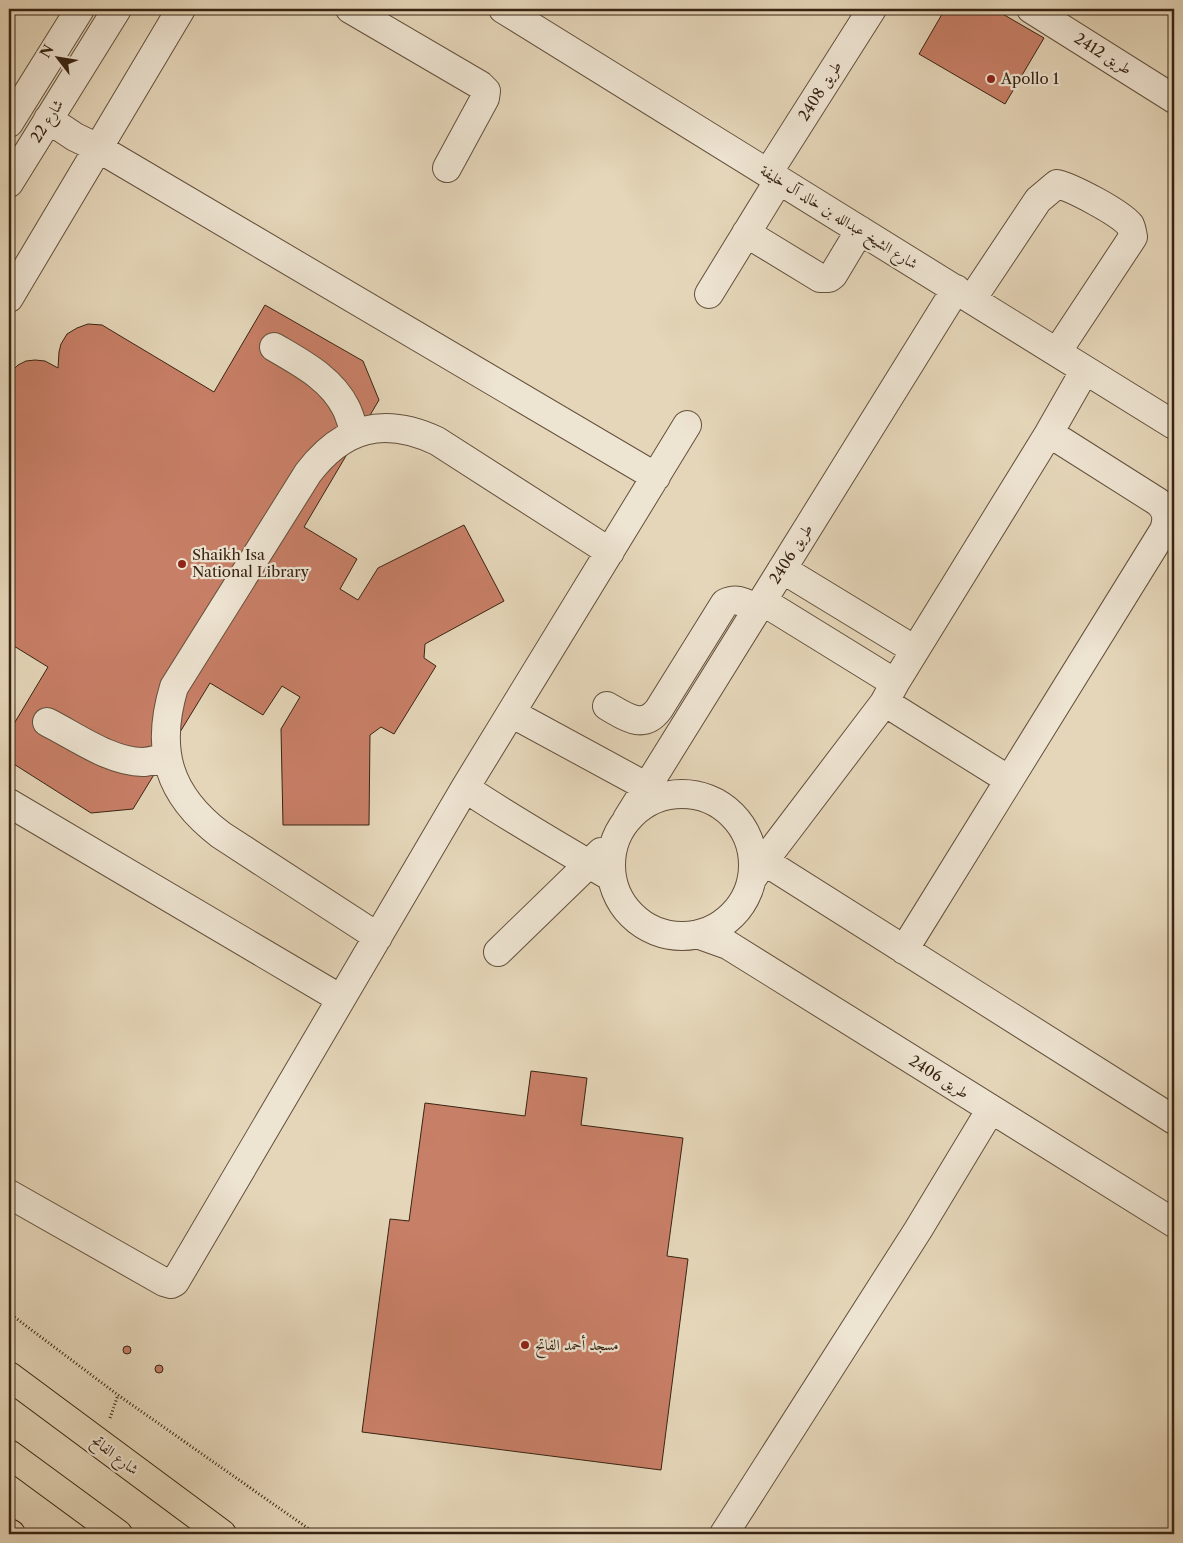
<svg xmlns="http://www.w3.org/2000/svg" width="1183" height="1543" font-family="'Libre Caslon Text',Amiri,serif">
<style>
.building{fill:#c87f67;stroke:#382412}
.lines{fill:none;stroke-linecap:round;stroke-linejoin:round}
.minor-casing{stroke:#63503c;stroke-width:30}
.major-casing{stroke:#382412;stroke-width:30}
.path{stroke:#382412;stroke-width:3;stroke-dasharray:1 2.5;stroke-linecap:butt}
.minor{stroke:#eee4d2;stroke-width:28}
.major{stroke:#e5d6b9;stroke-width:28}
.poi-dot{fill:#8f2418;stroke:#eee4d2;stroke-width:2}
.labels{text-anchor:middle;stroke-width:4.5;stroke-linejoin:round;paint-order:stroke}
.street-label{font-size:15px;fill:#382412;stroke:#eee4d2}
.poi-label{font-size:15px;fill:#382412;stroke:#eee4d2;text-anchor:start}
</style>
<rect width="100%" height="100%" fill="#e5d6b9"/>
<filter id="stains"><feTurbulence type="fractalNoise" baseFrequency=".004" numOctaves="4"/><feColorMatrix values="0 0 0 0 .2 0 0 0 0 .09 0 0 0 0 .02 0 0 0 .5 -.17"/></filter>
<radialGradient id="worn" r=".72"><stop offset=".6" stop-color="#630" stop-opacity="0"/><stop offset="1" stop-color="#630" stop-opacity=".3"/></radialGradient>
<!-- building -->
<path class="building" d="M945 9H994L1044 38 1005 104 919 54Z
M265 305 363 361 379 400 304 527 357 559 340 589 358 600 378 568 464 525 504 601 425 644 424 658 436 666 394 734 381 727 370 735 369 825H283L281 729 300 697 282 686 263 715 210 683 133 809 91 813 9 761V732L48 667 9 643V374L18 365 26 361 35 360 45 361 58 368 59 352 61 344 67 334 77 328 88 324 102 325 214 392Z
M531 1071 587 1078 581 1125 683 1138 667 1256 688 1259 661 1470 362 1432 390 1219 409 1221 425 1103 525 1116Z
M123 1350a4 4 0 1 1 8 0a4 4 0 1 1-8 0Z
M155 1369a4 4 0 1 1 8 0a4 4 0 1 1-8 0Z"/>
<g class="lines">
<!-- minor casing -->
<g class="minor-casing">
<path id="minor" d="M350 9 480 85 486 91 485 98 447 168
M503 9 1174 425
M1031 9 1174 99
M48 119 75 137 98 148 656 477
M9 123 80 9
M768 173 872 9
M9 183 117 9
M746 233 820 278H829L833 275 860 230
M709 294 779 180
M9 298 181 9
M972 299 1038 200 1057 184C1073 188 1119 212 1130 225 1132 229 1132 232 1133 237L1057 352
M274 347C301 363 331 378 346 408 350 416 352 425 355 434
M782 569 915 650
M762 601 895 683
M884 703 894 708 1009 780
M607 706C625 716 643 731 659 709L725 603C738 597 745 603 757 609
M511 713 662 795
M47 722C75 736 112 763 144 762 152 761 160 759 167 757
M465 788C513 820 562 848 611 877
M611 865a71 71 0 1 1 142 0a71 71 0 1 1-142 0Z
M9 803 341 999
M627 819 956 289
M753 854 1174 1120
M752 879 764 861 884 703 895 683 1049 433 1085 370
M700 935 728 945 1174 1223
M378 937 221 835C168 795 155 750 174 687L308 473C343 427 384 416 437 441L610 552
M904 950 1164 530C1168 519 1167 510 1158 502L1049 433
M498 952 601 852
M9 1194 164 1282 171 1284 175 1282 465 788 687 425
M724 1534 918 1230 991 1109"/>
</g>
<!-- major casing -->
<g class="major-casing">
<path id="major" d="M9 1376 222 1534
M9 1454 118 1534
M9 1533 11 1534"/>
</g>
<!-- path -->
<path class="path" d="M9 1313 118 1395
M110 1418 118 1395 316 1534"/>
<!-- minor -->
<use href="#minor" class="minor"/>
<!-- major -->
<use href="#major" class="major"/>
</g>
<!-- markers -->
<g class="poi-dot">
<circle cx="991" cy="79" r="5"/>
<circle cx="182" cy="564" r="5"/>
<circle cx="525" cy="1345" r="5"/>
</g>
<g class="labels">
<!-- street labels -->
<g class="street-label">
<text transform="translate(1103 54) rotate(32)" y="5">طريق 2412</text>
<text transform="translate(820 91) rotate(-58)" y="5">طريق 2408</text>
<text transform="translate(47 121) rotate(-58)" y="5">شارع 22</text>
<text transform="translate(839 217) rotate(32)" y="5">شارع الشيخ عبدالله بن خالد آل خليفة</text>
<text transform="translate(791 554) rotate(-58)" y="5">طريق 2406</text>
<text transform="translate(939 1077) rotate(32)" y="5">طريق 2406</text>
<text transform="translate(115 1455) rotate(37)" y="5">شارع الفاتح</text>
</g>
<!-- poi labels -->
<g class="poi-label">
<text x="1001" y="84">Apollo 1</text>
<text x="192" y="560">Shaikh Isa<tspan x="192" dy="17">National Library</tspan></text>
<text x="535" y="1350">مسجد أحمد الفاتح</text>
</g>
</g>
<!-- margin -->
<rect width="1183" height="1543" fill="none" stroke="#e5d6b9" stroke-width="30"/>
<rect x="10" y="10" width="1163" height="1523" fill="none" stroke="#382412" stroke-width="2.5"/>
<rect x="15" y="15" width="1153" height="1513" fill="none" stroke="#382412"/>
<!-- north arrow -->
<g transform="translate(58 58) rotate(301)" stroke="#eee4d2" stroke-width="4" paint-order="stroke">
<path d="M0-4L9 19L0 12L-9 19Z" fill="#382412"/>
<text y="-8" font-size="14" font-weight="bold" text-anchor="middle" fill="#382412">N</text>
</g>
<rect width="100%" height="100%" filter="url(#stains)"/>
<rect width="100%" height="100%" fill="url(#worn)"/>
</svg>
